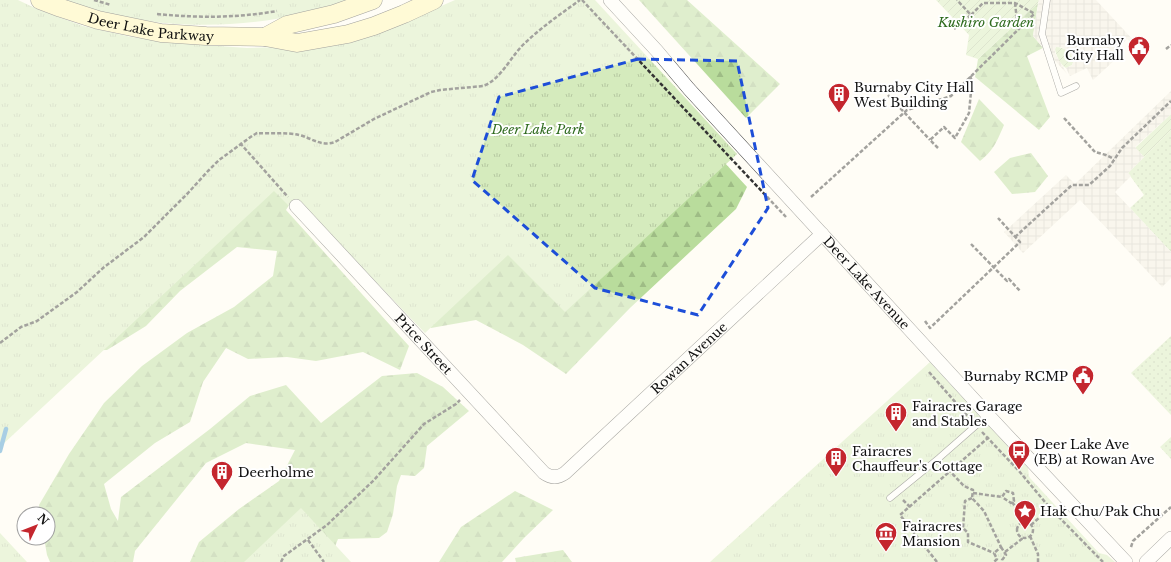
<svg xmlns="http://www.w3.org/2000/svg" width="1171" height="562" font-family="'Libre Baskerville',serif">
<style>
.grass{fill:url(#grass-dots)}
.forest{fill:url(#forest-firs)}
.park{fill:url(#park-tufts)}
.garden{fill:url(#garden-furrows)}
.plaza{fill:url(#plaza-grid)}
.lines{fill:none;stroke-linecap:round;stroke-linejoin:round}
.stream{stroke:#3f96cf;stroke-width:4.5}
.service-casing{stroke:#444;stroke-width:7}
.minor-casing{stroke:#444;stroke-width:14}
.secondary-casing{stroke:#333;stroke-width:19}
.path{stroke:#333;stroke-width:2.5;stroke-dasharray:4 2;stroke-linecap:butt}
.service{stroke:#fff;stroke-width:6}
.minor{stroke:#fff;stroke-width:13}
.secondary{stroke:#fff6b0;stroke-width:18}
.path-bridge{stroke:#333;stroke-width:2.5;stroke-dasharray:4 2;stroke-linecap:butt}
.marked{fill:none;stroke:#1d4ed8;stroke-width:3;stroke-dasharray:8 5;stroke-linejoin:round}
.labels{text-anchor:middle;stroke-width:4;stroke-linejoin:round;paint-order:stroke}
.park-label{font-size:13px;font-style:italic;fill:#2f6b1f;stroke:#fff}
.street-label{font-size:13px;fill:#111;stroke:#fff}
.poi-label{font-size:13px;fill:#111;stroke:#fff;text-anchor:start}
</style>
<defs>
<pattern id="grass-dots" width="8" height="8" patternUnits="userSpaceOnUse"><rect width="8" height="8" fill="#d5ebbd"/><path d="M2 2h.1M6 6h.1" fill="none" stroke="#b6c8a1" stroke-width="1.8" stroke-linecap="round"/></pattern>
<pattern id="forest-firs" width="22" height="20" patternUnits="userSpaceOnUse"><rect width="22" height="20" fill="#b9dc9c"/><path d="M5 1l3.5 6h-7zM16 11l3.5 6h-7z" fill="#9ebc85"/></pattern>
<pattern id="park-tufts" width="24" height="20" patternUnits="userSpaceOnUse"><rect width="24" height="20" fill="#d5ebbd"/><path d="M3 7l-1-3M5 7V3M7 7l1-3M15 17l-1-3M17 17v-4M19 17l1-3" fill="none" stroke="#b6c8a1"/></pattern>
<pattern id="garden-furrows" width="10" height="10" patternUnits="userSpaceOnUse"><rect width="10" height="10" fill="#d5ebbd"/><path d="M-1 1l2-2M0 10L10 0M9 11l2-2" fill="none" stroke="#b6c8a1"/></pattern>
<pattern id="plaza-grid" width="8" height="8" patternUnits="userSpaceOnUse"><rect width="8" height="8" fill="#f1ede2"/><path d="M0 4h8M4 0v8" fill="none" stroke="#cecac1"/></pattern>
</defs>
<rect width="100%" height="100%" fill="#fffdf5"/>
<!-- grass -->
<path class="grass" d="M1171 130V252L1130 208 1144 195 1128 173Z
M1171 336V415L1131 373Z
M1171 437V459L1160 447Z"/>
<!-- forest -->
<path class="forest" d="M575 0 747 187 736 209 630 308 566 374 523 345 476 320 431 328 299 189 286 210 409 346 400 370 363 352 316 361 287 357 248 359 226 348 203 382 190 422 155 443 104 484 111 509 118 521 121 497 210 429 250 396 286 385 321 423 382 376 417 373 443 387 469 411 427 446 424 468 415 476 401 475 397 486 393 514 387 532 379 538 338 539 329 562H190L199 542 239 509 279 481 295 450 246 443 206 463 135 551 133 562H50L47 555 44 538H48V514H41L39 505 69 454 104 403 142 366 187 333 234 307 273 276 277 251 237 247 180 291 146 326 107 350 57 351 132 45 302 63Z
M639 0H687L780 84 746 118Z
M1038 3 1033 36 1043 48 1027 56 1050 117 1039 130 975 77 978 59Z
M979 99 1004 125C997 141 994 150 980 161L961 142Z
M1031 153 1048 176 1035 192 1012 194 994 172 1010 158Z
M515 491 553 510 524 538 502 562H439L461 527Z
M563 550 572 562H516L515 558Z"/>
<!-- park -->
<path class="park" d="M0 0H18L37 9 83 26 131 37 176 43 247 48 288 47 384 31 455 0H595L737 154 565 312 508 255 425 333 300 203 293 210 274 191 0 447Z
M66 0H348C263 32 150 34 66 0Z
M930 362 1028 468 1029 476 1030 478 1099 553 1107 555 1115 562H710Z
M301 508 351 562H244Z
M0 533 27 562H0Z"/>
<!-- garden -->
<path class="garden" d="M936 0H1039L1038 3 978 59 966 55 969 35Z
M1056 47C1065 47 1071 52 1074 60L1072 65 1066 68C1060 65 1056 55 1055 49Z
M1171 114V130L1144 157 1135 148Z"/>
<!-- plaza -->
<path class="plaza" d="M1039 0H1096L1136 43 1134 45 1127 39 1113 53 1117 58 1093 80 1087 68 1070 76 1066 68 1072 65 1074 60 1069 52 1061 47H1056L1055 49V53L1067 74 1033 36Z
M1171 91V114L1135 147 1144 157 1128 173 1131 176 1115 192 1171 252V278L1162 287 1080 200 1023 253 1004 232 1066 175 1075 184Z"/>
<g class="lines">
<!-- stream -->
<path class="stream" d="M0 451 6 429"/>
<!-- service casing -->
<g class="service-casing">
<path id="service" d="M1047 0 1042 34 1061 93 1076 86
M890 498 939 458 988 415"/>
</g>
<!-- minor casing -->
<g class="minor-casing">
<g id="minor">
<path id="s1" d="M610 0 657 51 689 89 988 415 1126 562"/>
<path id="s2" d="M296 206 544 473C551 478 558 478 565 473L822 234"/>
<path d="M1146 562 1171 538"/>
</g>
</g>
<!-- secondary casing -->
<g class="secondary-casing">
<g id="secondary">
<path id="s3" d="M40 0 61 8 98 20 161 33 206 36 265 37 297 43 348 34 374 26 404 14 434 0"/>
<path d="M265 37 287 25 334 14 373 0"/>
</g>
</g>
<!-- path -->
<path class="path" d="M94 0 111 5
M582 0 786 217
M1015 3 1018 29
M157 14C197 18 237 18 277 11
M971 15 983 3H1015L1035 14
M954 29 971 15 957 0
M1166 49 1171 45
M1064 118 1095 152 1106 155 1114 159
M240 143 288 197
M938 148 930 140 944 127 955 138 969 113 972 81 970 76
M811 197 907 110 951 96 1034 14
M1015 237 1072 185H1089L1110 166 1122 148 1171 101
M971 244 1007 281 1009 279 1020 291
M925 321 930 328 1020 242 998 218
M0 343 21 327 37 321 77 292 103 268 144 237 188 193 208 171 219 160 252 136 257 133C269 134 287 132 299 135 312 138 321 147 335 142L374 119 431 92 440 90 483 86C501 80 512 54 526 42 543 26 562 13 580 0
M929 372 970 419
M982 432 1019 471 1050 508 1103 562
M944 465 964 486 973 490 972 498 984 511 1001 547 994 553 997 559 994 562
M973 493 1002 497 1006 491 1013 493 1014 501 1011 503 1002 497
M972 498 965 501 963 528 968 533V542L994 553
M903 500 910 507
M1012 502 1024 518 1025 523
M1017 530a8 8 0 1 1 16 0a8 8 0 1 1-16 0Z
M1031 525 1050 508
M1030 536 1038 554V562
M308 540 324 562
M1001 547 1006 555 1002 560V562
M1131 547 1133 541 1171 507
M1005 552 1023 538
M281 562 284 556 327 525 374 480 424 424 456 404 460 400
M937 562 900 515 989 437"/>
<!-- service -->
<use href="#service" class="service"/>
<!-- minor -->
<use href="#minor" class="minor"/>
<!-- secondary -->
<use href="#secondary" class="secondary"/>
<!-- path-bridge -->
<path class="path-bridge" d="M888 95 930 140"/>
</g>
<!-- marked area -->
<path d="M0 0H1171V562H0ZM638 59 737 61 768 208 698 315 595 288 472 180 499 97Z" fill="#fffdf5" fill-opacity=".55" fill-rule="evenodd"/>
<path class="marked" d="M638 59 737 61 768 208 698 315 595 288 472 180 499 97Z"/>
<!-- icons -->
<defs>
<g id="civic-pin" transform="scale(1.15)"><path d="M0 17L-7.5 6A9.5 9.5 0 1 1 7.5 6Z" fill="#c4262e" stroke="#fff"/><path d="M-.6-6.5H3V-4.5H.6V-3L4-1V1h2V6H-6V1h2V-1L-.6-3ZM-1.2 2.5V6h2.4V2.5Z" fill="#fff"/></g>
<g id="building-pin" transform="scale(1.15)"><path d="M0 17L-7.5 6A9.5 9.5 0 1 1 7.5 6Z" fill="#c4262e" stroke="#fff"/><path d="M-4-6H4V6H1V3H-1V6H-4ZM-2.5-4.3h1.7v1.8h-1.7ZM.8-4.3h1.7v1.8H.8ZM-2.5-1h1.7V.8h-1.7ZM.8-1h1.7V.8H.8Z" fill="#fff"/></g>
<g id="bus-pin" transform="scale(1.15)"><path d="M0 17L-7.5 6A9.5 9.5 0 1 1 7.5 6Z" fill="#c4262e" stroke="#fff"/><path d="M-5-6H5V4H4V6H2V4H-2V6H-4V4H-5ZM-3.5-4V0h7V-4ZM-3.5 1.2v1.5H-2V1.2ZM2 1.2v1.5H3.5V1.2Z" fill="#fff"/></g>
<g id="sight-pin" transform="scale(1.15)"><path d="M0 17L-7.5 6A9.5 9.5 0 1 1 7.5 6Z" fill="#c4262e" stroke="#fff"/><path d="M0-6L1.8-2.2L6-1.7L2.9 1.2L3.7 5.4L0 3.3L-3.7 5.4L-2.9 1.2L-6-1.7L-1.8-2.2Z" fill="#fff"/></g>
<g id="museum-pin" transform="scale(1.15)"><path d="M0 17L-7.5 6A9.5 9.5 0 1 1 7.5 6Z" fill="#c4262e" stroke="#fff"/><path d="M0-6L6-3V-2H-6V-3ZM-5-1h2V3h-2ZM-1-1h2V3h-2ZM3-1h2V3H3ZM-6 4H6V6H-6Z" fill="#fff"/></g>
</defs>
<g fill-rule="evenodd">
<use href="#civic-pin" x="1139" y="47"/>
<use href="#building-pin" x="839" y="94"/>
<use href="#civic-pin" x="1083" y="376"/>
<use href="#building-pin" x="896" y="413"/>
<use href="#bus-pin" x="1019" y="451"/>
<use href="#building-pin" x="836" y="458"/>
<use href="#building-pin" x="222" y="472"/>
<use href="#sight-pin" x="1025" y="511"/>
<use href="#museum-pin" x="886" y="533"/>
</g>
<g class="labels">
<!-- park labels -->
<g class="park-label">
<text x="986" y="27">Kushiro Garden</text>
<text x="538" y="134">Deer Lake Park</text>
</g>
<!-- street labels -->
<g class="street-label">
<text dy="5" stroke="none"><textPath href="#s3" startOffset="115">Deer Lake Parkway</textPath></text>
<text dy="5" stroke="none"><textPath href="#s1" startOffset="382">Deer Lake Avenue</textPath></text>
<text dy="5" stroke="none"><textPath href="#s2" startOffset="188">Price Street</textPath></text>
<text dy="5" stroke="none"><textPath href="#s2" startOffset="556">Rowan Avenue</textPath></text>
</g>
<!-- poi labels -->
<g class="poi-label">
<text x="1124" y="45" text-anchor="end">Burnaby<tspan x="1124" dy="15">City Hall</tspan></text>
<text x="854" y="92">Burnaby City Hall<tspan x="854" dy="15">West Building</tspan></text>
<text x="1068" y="381" text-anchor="end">Burnaby RCMP</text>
<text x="912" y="411">Fairacres Garage<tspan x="912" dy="15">and Stables</tspan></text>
<text x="1034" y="449">Deer Lake Ave<tspan x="1034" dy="15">(EB) at Rowan Ave</tspan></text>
<text x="852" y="456">Fairacres<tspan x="852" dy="15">Chauffeur's Cottage</tspan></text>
<text x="238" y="477">Deerholme</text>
<text x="1040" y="516">Hak Chu/Pak Chu</text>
<text x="902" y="531">Fairacres<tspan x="902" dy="15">Mansion</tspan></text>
</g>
</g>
<!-- north arrow -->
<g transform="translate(36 526) rotate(47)"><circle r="19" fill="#ffffff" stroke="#a0a0a0"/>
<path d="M0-3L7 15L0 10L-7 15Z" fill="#c4262e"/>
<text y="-6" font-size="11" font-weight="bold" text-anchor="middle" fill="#111111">N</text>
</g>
</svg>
